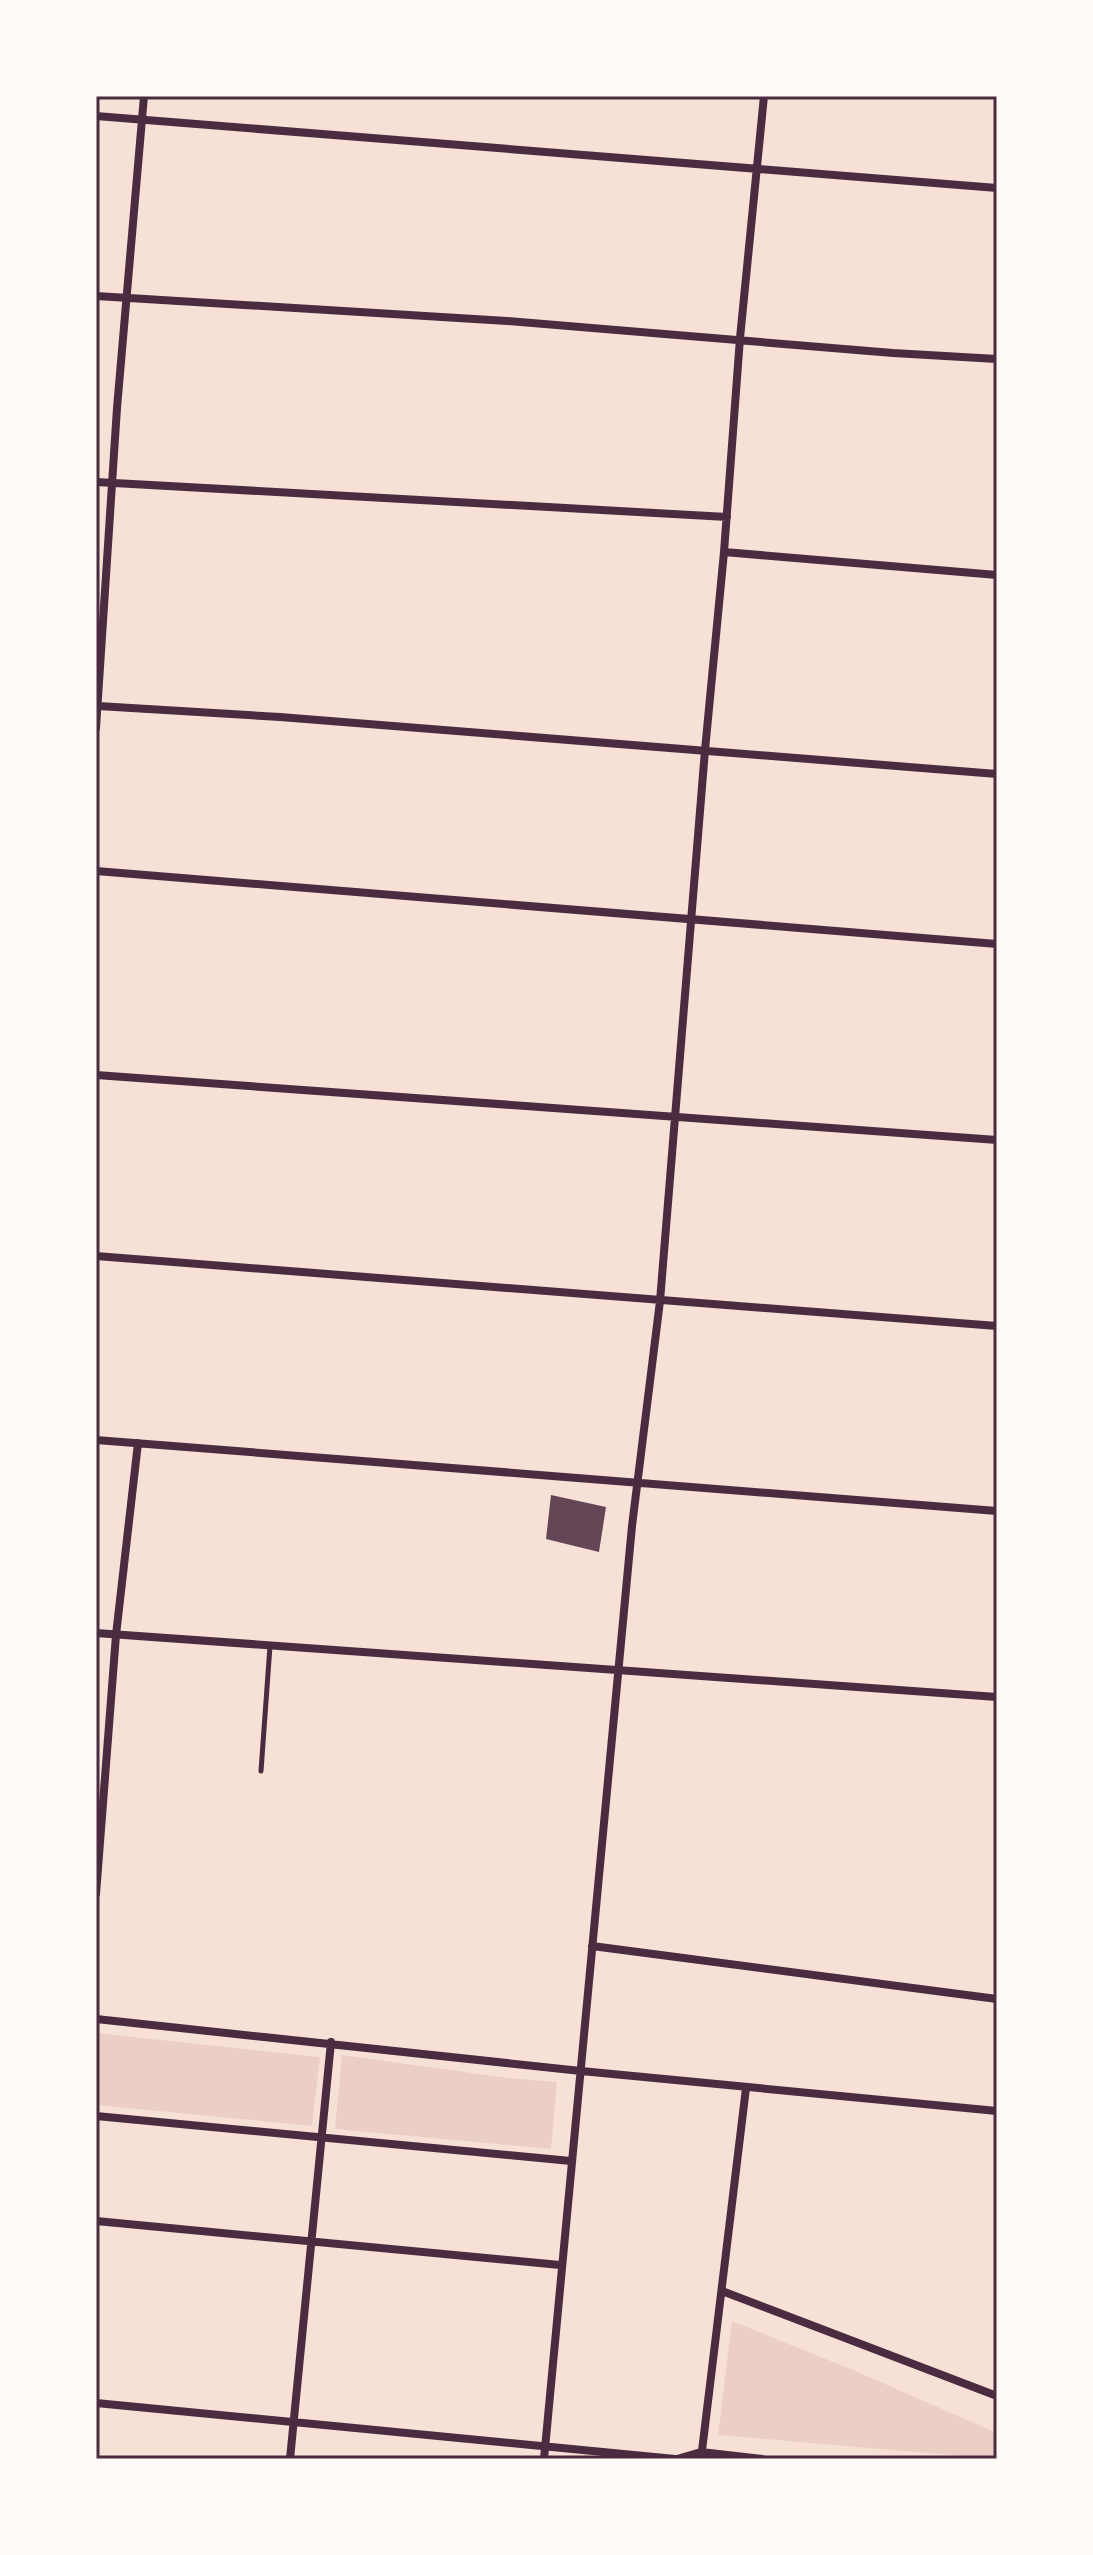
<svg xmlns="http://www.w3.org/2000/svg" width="1093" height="2555" font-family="Quicksand,sans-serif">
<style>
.green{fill:#ebcfc5}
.building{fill:#644757}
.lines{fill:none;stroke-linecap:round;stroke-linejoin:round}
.service{stroke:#4a2c40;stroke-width:5}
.minor{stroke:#4a2c40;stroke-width:8}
.neatline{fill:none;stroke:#4a2c40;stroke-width:3}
</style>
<rect width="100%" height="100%" fill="#f7e1d7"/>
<!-- green -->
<path class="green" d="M96 2033 320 2057 312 2126 96 2105Z
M342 2055 508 2078 557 2082 551 2149 335 2129Z
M732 2321 853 2370 997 2433V2459L718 2435Z"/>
<!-- building -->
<path class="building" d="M551 1495 606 1507 599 1552 546 1539Z"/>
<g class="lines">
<!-- service -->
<path class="service" d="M261 1771 270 1646"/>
<!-- minor -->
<path class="minor" d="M96 116 997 188
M96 296 507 321 893 353 997 359
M96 482 727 517
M724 552 997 575
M98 706 280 717 997 774
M96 728 117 408 144 96
M96 871 997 944
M96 1075 997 1140
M96 1256 997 1326
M96 1440 997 1511
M96 1633 997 1697
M96 1894 116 1635 138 1443
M592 1946 997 1999
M96 2019 581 2071 997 2111
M96 2116 571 2161
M96 2221 560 2265
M722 2291 997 2396
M96 2403 675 2459
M290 2459 331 2042
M544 2459 632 1526 660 1301 705 750 724 552 740 338 764 96
M677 2459 701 2452 762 2459
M701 2459 746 2088"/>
</g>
<!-- border -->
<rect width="1093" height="2555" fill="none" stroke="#fffaf5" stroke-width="196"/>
<rect x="98" y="98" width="897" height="2359" class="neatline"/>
</svg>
